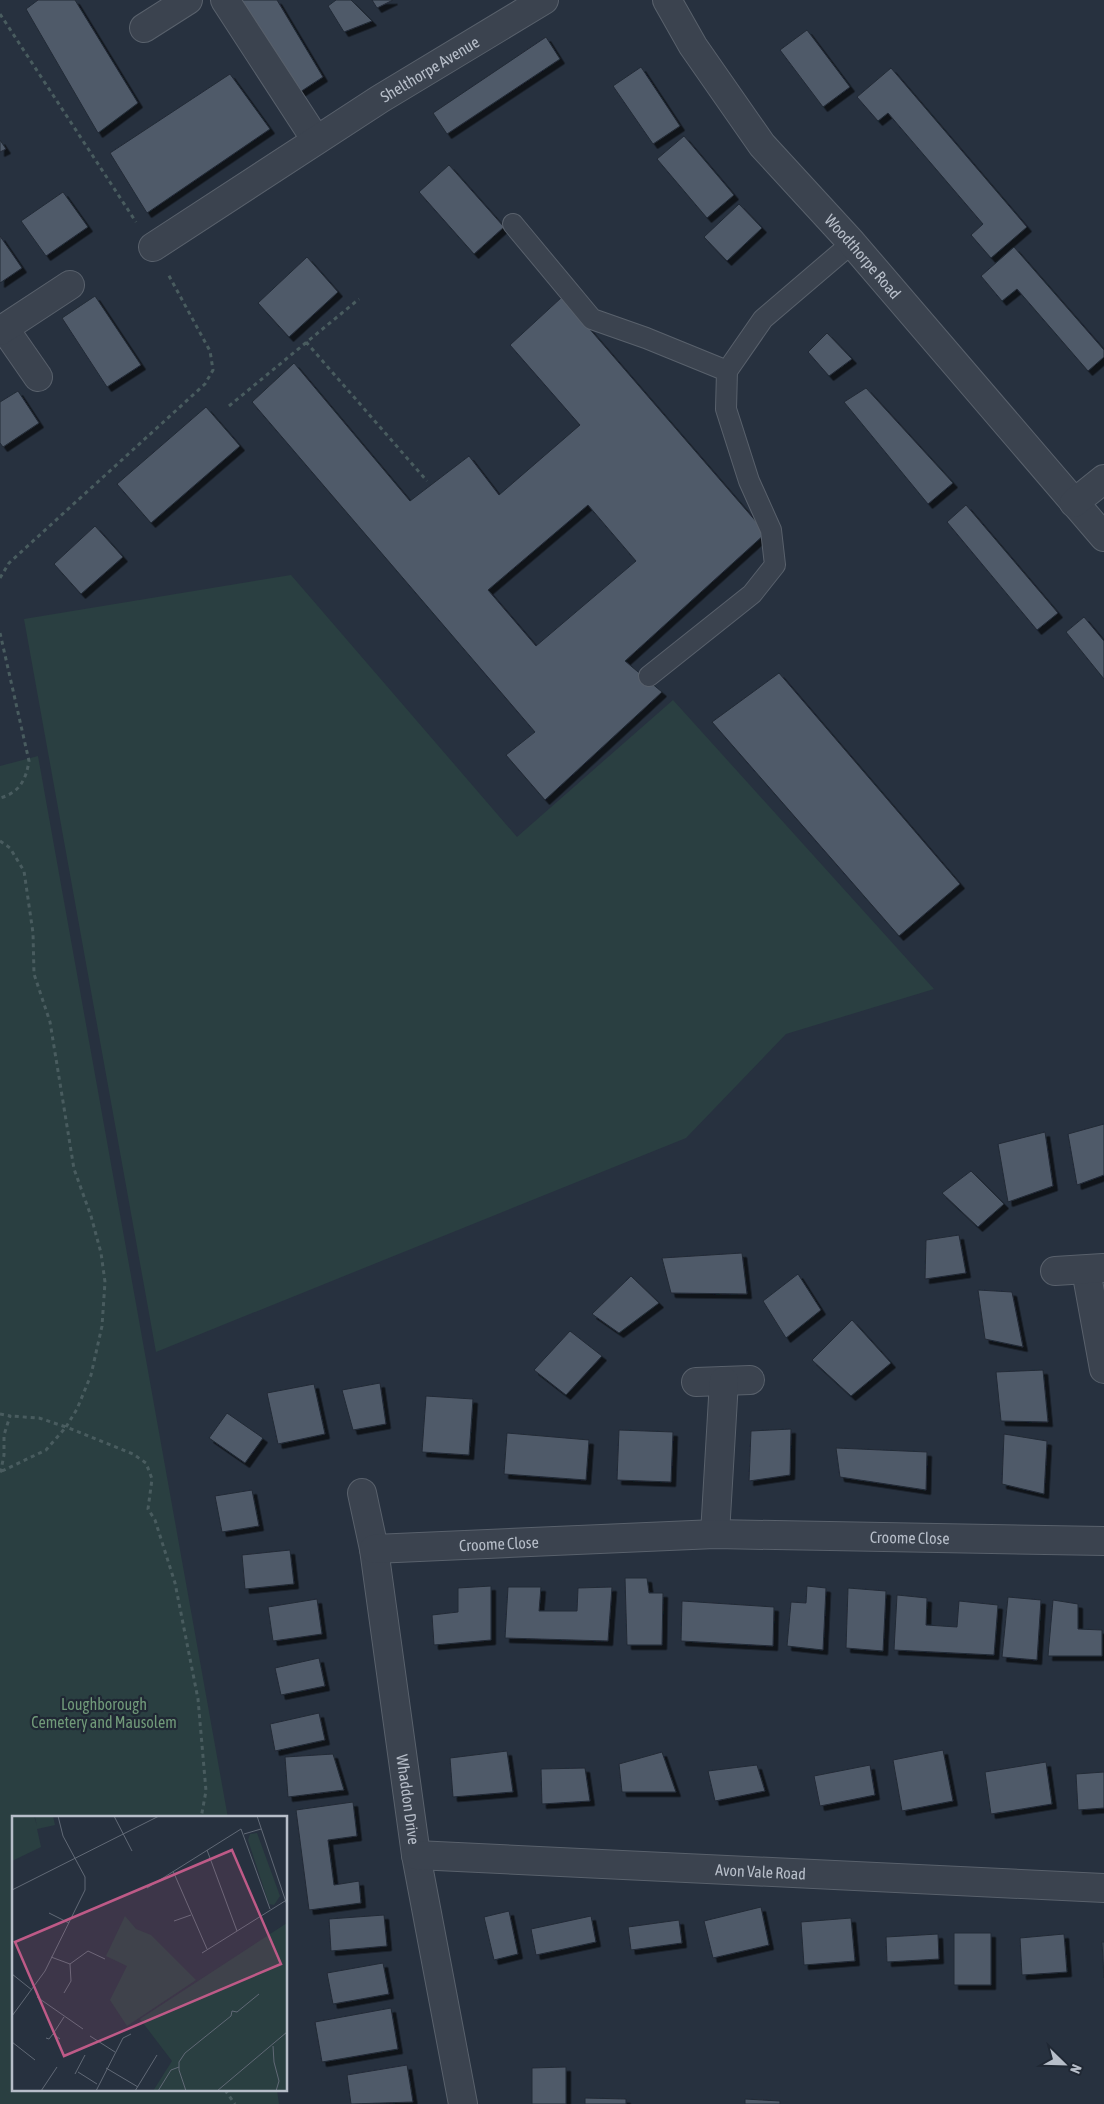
<svg xmlns="http://www.w3.org/2000/svg" width="1104" height="2104" font-family="'Asap Condensed',sans-serif">
<style>
.green{fill:#2a3f41}
.building{fill:#505a69;stroke:#222a36;fill-rule:evenodd;filter:url(#shadow)}
.lines{fill:none;stroke-linecap:round;stroke-linejoin:round}
.lane-casing{stroke:#59616c;stroke-width:22}
.street-casing{stroke:#59616c;stroke-width:30}
.path{stroke:#495c5f;stroke-width:3;stroke-dasharray:4 4;stroke-linecap:butt}
.lane{stroke:#3b434f;stroke-width:20}
.street{stroke:#3b434f;stroke-width:28}
.labels{text-anchor:middle;stroke-width:4.5;stroke-linejoin:round;paint-order:stroke}
.street-label{font-size:16px;fill:#b7bec9;stroke:#202834}
.park-label{font-size:16px;fill:#709979;stroke:#202834}
.inset-road{fill:none;stroke:#616976;stroke-width:1}
.view{fill:#be5a87;fill-opacity:0.15;stroke:#be5a87;stroke-width:2.5}
.inset-edge{fill:none;stroke:#b7bec9;stroke-width:2.5}
</style>
<defs>
<filter id="shadow"><feDropShadow dx="4.5" dy="4.5" stdDeviation="0" flood-color="#0009"/></filter>
</defs>
<rect width="100%" height="100%" fill="#27313f"/>
<!-- green -->
<path class="green" d="M291 575 517 837 673 700 934 989 786 1034 686 1138 156 1352 24 619Z
M38 756 228 1818H14V2090H277L279 2104H0V766Z"/>
<!-- building -->
<path class="building" d="M38 0H75L138 103 98 133 26 9Z
M239 0H277L323 77 297 94Z
M336 0H351L372 21 344 32 328 6Z
M372 0H393L377 8Z
M807 30 850 87 823 107 780 50Z
M546 37 560 59 447 134 433 113Z
M641 67 680 126 653 144 613 86Z
M891 68 1027 227 991 258 971 235 983 224 888 113 878 121 857 97Z
M230 74 270 129 147 213 110 153Z
M684 136 734 195 707 218 657 159Z
M0 140 6 149 0 152Z
M449 165 504 227 474 254 419 192Z
M63 192 88 227 46 256 21 221Z
M739 204 762 228 727 261 704 237Z
M0 236 22 268 0 283Z
M1014 247 1104 350V357L1088 371 1017 289 1002 301 981 276Z
M307 257 338 292 289 337 258 303Z
M95 296 141 365 107 387 62 318Z
M562 297 766 533 625 661 662 692 545 800 506 755 535 732 252 402 294 363 410 501 469 456 499 495 580 425 510 345ZM588 505 636 561 536 646 488 590Z
M827 333 852 359 829 376 808 352Z
M866 388 953 483 928 504 844 402Z
M18 391 39 423 3 447 0 443V402Z
M206 407 240 446 151 523 117 484Z
M966 505 1058 613 1037 630 947 522Z
M95 526 123 557 81 594 54 564Z
M1084 617 1104 641V679L1066 632Z
M779 673 960 884 899 936 712 722Z
M1104 1124V1175L1077 1185 1068 1134Z
M1045 1132 1053 1186 1008 1202 998 1144Z
M971 1171 1004 1204 978 1227 942 1193Z
M959 1235 966 1273 925 1279 926 1240Z
M742 1253 747 1294 671 1293 662 1258Z
M798 1274 821 1310 786 1338 763 1301Z
M631 1276 659 1303 619 1333 592 1314Z
M978 1290 1012 1292 1023 1347 985 1339Z
M852 1320 891 1363 851 1396 812 1360Z
M570 1331 602 1356 566 1395 534 1370Z
M1043 1370 1048 1422 1001 1421 996 1372Z
M380 1383 386 1424 353 1430 342 1390Z
M314 1384 325 1434 278 1444 267 1393Z
M426 1396 473 1399 469 1455 422 1452Z
M227 1413 263 1438 245 1463 209 1438Z
M791 1429 790 1475 749 1481 751 1431Z
M619 1430 673 1432 671 1482 617 1480Z
M507 1433 589 1440 586 1480 504 1474Z
M1004 1434 1047 1441 1044 1494 1002 1484Z
M836 1448 927 1452 926 1490 840 1477Z
M252 1490 259 1526 222 1532 215 1496Z
M290 1550 294 1584 245 1589 242 1555Z
M625 1578H647L649 1593H663L662 1645H627Z
M491 1586V1640L434 1645 432 1615 458 1612V1588Z
M807 1586 826 1588 823 1650 787 1646 791 1602 806 1603Z
M508 1587H541L539 1611H577L578 1588 612 1587 608 1641 505 1638Z
M848 1588 886 1591 883 1651 846 1648Z
M897 1595 927 1598 926 1625 957 1627 959 1601 998 1605 994 1655 894 1650Z
M1008 1597 1041 1600 1037 1660 1002 1657Z
M317 1599 322 1634 273 1641 268 1607Z
M1053 1600 1078 1604V1629L1102 1630V1656H1048Z
M682 1601 774 1607 773 1646 681 1641Z
M319 1658 325 1686 281 1695 275 1668Z
M319 1713 325 1740 275 1751 270 1724Z
M943 1750 953 1801 902 1811 893 1760Z
M507 1751 513 1792 453 1797 450 1758Z
M662 1752 676 1792H622L619 1764Z
M333 1754 344 1790 288 1797 285 1757Z
M1046 1762 1052 1804 991 1814 985 1772Z
M757 1765 765 1791 715 1801 708 1771Z
M870 1765 875 1795 820 1806 814 1776Z
M585 1768 590 1801 542 1804 541 1769Z
M1104 1772V1808L1078 1810 1076 1774Z
M353 1802 357 1836 328 1840 334 1885 359 1881 361 1903 309 1910 296 1810Z
M761 1907 769 1945 713 1958 704 1921Z
M509 1911 518 1954 494 1960 484 1917Z
M384 1915 387 1946 331 1951 329 1919Z
M591 1916 596 1942 536 1955 531 1929Z
M851 1918 855 1961 804 1965 801 1922Z
M679 1920 682 1943 631 1950 628 1927Z
M954 1933H991V1985H954Z
M938 1934 939 1959 887 1962 886 1937Z
M1064 1934 1067 1972 1022 1975 1020 1938Z
M1102 1942H1104V1978Z
M383 1963 389 1994 333 2004 327 1973Z
M391 2008 398 2049 322 2062 315 2022Z
M407 2065 413 2102 351 2104 347 2075Z
M566 2067V2104H532V2068Z
M585 2098 626 2099V2104H585Z
M745 2099 780 2101V2104H745Z"/>
<g class="lines">
<!-- lane casing -->
<g class="lane-casing">
<path id="lane" d="M513 224 592 319 646 338 727 371
M649 676 752 594 775 565 771 530 749 481 726 409 727 371 763 319 852 243"/>
</g>
<!-- street casing -->
<g class="street-casing">
<g id="street">
<path d="M225 0 316 140"/>
<path id="s1" d="M667 0 693 46 762 145 852 243 1104 537"/>
<path d="M144 28 188 0"/>
<path id="s2" d="M153 247 380 99 544 0"/>
<path d="M4 328 38 377"/>
<path d="M0 331 70 285"/>
<path d="M1074 503 1104 479"/>
<path d="M1086 1270 1104 1369"/>
<path d="M1055 1271 1103 1268"/>
<path d="M696 1382 750 1380"/>
<path id="s3" d="M362 1493 374 1549 416 1855 463 2104"/>
<path d="M715 1534 724 1381"/>
<path id="s4" d="M374 1549 715 1534 1104 1541"/>
<path id="s5" d="M416 1855 1104 1888"/>
</g>
</g>
<!-- path -->
<path class="path" d="M0 14 136 222
M306 342 427 481
M229 406 359 299
M0 578 9 563 205 384 213 370 210 351 168 274
M0 633 29 761C26 780 19 793 0 798
M0 841 10 848 24 871 33 933 34 974 50 1022 74 1169 91 1216 101 1253 105 1282 102 1326 91 1375 77 1409 66 1427 133 1454 146 1463 152 1479 148 1509 155 1520 175 1583 198 1699 206 1791 201 1818
M0 1414 10 1416 4 1435V1455L0 1475
M2 1471 46 1450 66 1427 39 1418 10 1416
M225 2090 235 2104"/>
<!-- lane -->
<use href="#lane" class="lane"/>
<!-- street -->
<use href="#street" class="street"/>
</g>
<g class="labels">
<!-- street labels -->
<g class="street-label">
<text dy="6" stroke="none"><textPath href="#s2" startOffset="329">Shelthorpe Avenue</textPath></text>
<text dy="6" stroke="none"><textPath href="#s1" startOffset="324">Woodthorpe Road</textPath></text>
<text dy="6" stroke="none"><textPath href="#s4" startOffset="536">Croome Close</textPath></text>
<text dy="6" stroke="none"><textPath href="#s4" startOffset="125">Croome Close</textPath></text>
<text dy="6" stroke="none"><textPath href="#s3" startOffset="310">Whaddon Drive</textPath></text>
<text dy="6" stroke="none"><textPath href="#s5" startOffset="345">Avon Vale Road</textPath></text>
</g>
<!-- park labels -->
<g class="park-label">
<text x="104" y="1710">Loughborough<tspan x="104" dy="18">Cemetery and Mausolem</tspan></text>
</g>
</g>
<!-- overview -->
<g transform="translate(12 1816)">
<rect width="275" height="275" fill="#27313f"/>
<path d="M0 0H22L25 10 23 1 41 0 43 9 25 13 29 31 0 45ZM245 17 268 80 262 89 257 88 236 24 238 18ZM113 100 124 113 139 119 184 164 115 210 98 184 115 150 94 140ZM275 107V275H141L160 245 128 203Z" fill="#2a3f41"/>
<path class="inset-road" d="M102 0 120 35M245 0 275 89M232 18 249 13M195 34 225 115M161 55 195 133M135 72 229 13 258 93M0 74 147 0M37 97 57 107M162 105 179 99M190 137 273 85M39 141 58 148 76 135 93 143M0 158 20 174M52 177 59 165 58 148M25 181 71 213M0 200 33 155 73 74V61L51 20 46 0M41 218 52 201M78 220 103 236M34 222 37 223 41 218 48 223M0 226 23 244M261 230 262 246 267 265 264 275M94 252 126 271M66 256 85 268M63 258 73 239M29 275 45 251M84 275 111 222 119 218M123 275 145 239M146 275 159 254 167 251M174 275 167 254V246L173 237 219 200 220 195 225 196 247 178M205 275 275 216M238 275H260"/>
<path class="view" d="M220 34 269 148 52 240 3 126Z"/>
<rect width="275" height="275" class="inset-edge"/>
</g>
<!-- north arrow -->
<g transform="translate(1064 2064) rotate(113)" stroke="#202834" stroke-width="4" paint-order="stroke">
<path d="M0-4L9 19L0 12L-9 19Z" fill="#b7bec9"/>
<text y="-8" font-size="14" font-weight="bold" text-anchor="middle" fill="#b7bec9">N</text>
</g>
</svg>
